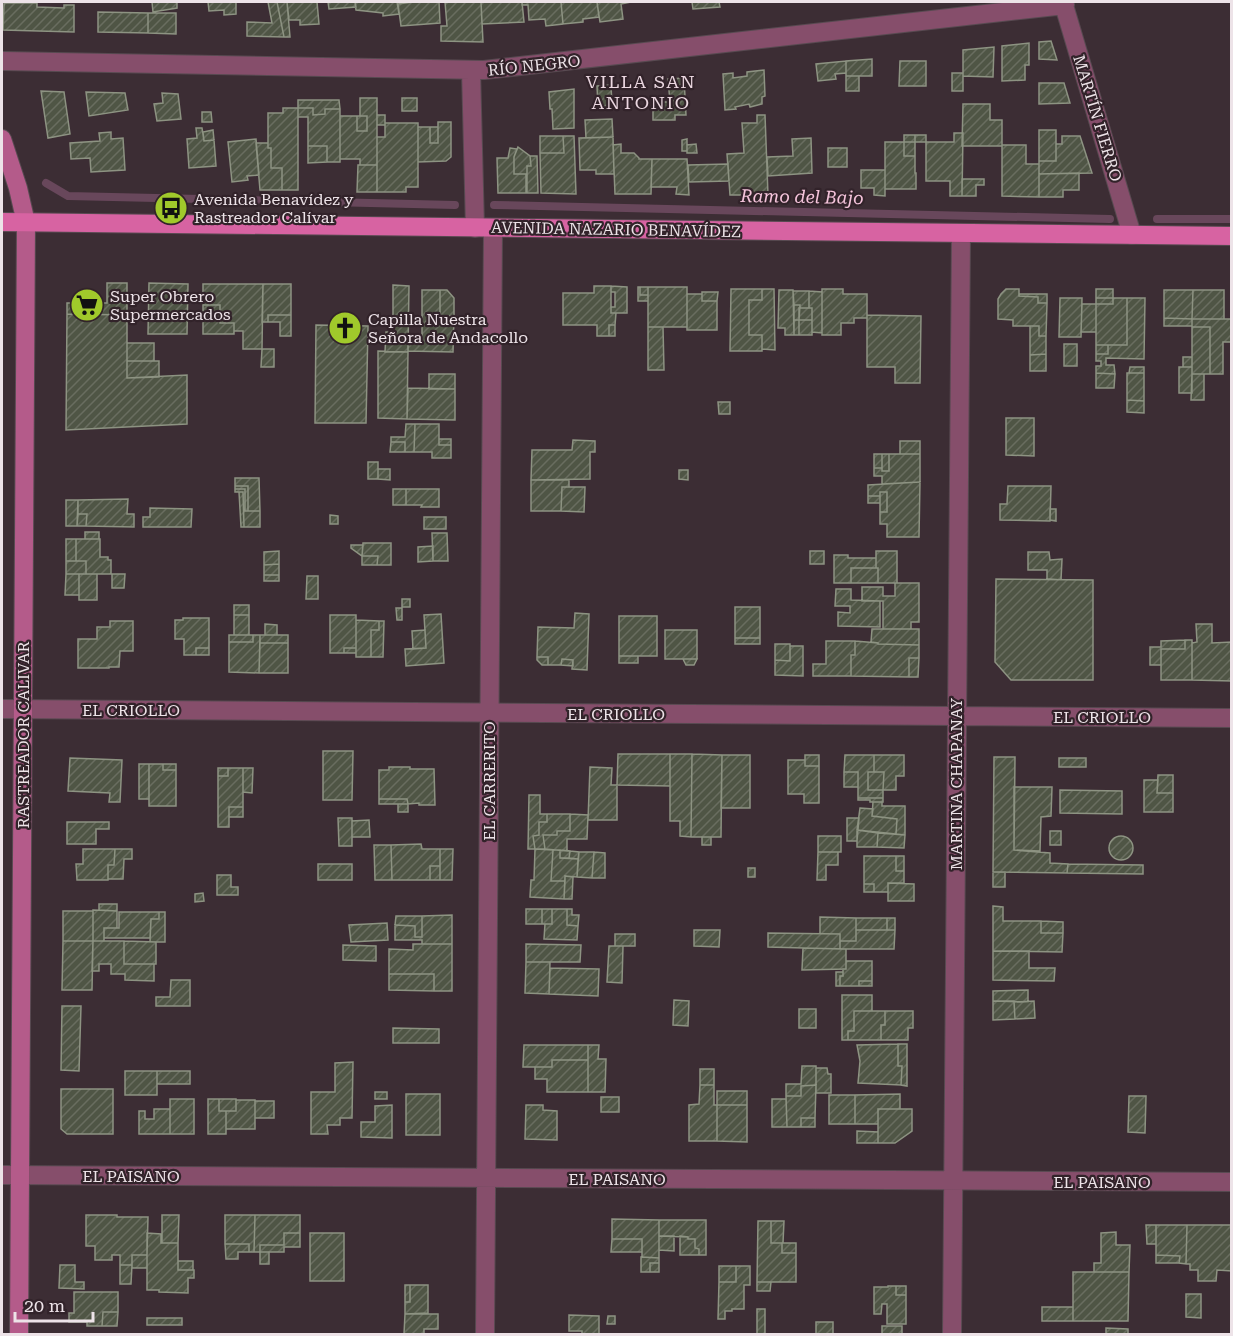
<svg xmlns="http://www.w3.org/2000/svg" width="1233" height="1336" font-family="'Roboto Serif',serif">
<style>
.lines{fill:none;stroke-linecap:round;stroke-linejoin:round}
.stream{stroke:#68475b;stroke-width:8}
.building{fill:url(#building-hatch);stroke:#8d9382;stroke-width:1.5}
.street-casing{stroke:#584a51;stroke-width:20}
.secondary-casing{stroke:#584a51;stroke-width:20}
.primary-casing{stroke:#584a51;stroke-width:20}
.street{stroke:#864e6b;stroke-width:18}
.secondary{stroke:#b45b8a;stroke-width:18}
.primary{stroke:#d763a2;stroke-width:18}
.labels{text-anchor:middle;stroke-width:4.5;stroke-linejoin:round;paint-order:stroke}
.street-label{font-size:16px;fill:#ede3e8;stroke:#32232a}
.poi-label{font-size:16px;fill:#ede3e8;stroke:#32232a;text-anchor:start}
.neighbourhood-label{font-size:18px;letter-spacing:1.5px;fill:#ebd7e0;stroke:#32232a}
.water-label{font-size:18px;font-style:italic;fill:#f5c4db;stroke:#32232a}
</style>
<defs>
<pattern id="building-hatch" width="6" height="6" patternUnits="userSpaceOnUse" patternTransform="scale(1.5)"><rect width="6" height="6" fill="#4f5545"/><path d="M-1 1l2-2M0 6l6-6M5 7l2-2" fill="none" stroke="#696d60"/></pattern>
</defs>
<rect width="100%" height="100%" fill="#3c2d34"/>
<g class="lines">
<!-- stream -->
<path class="stream" d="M46 183 68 196 455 205
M494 205 1110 219
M1157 219H1232"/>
</g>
<!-- building -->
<path class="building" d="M152 2H177V8L153 12Z
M208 2H236V14L224 15V10L209 11Z
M268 2H277L284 37 247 36V22L272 23Z
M277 2H287L290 37H284Z
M287 2H317L319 24 300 25V20H289Z
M328 2H355L356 7 329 9Z
M355 2H397L399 14 383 16V13L356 10Z
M413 2H439L440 23 401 26 398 4Z
M445 2H481L483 42 441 41V26H447Z
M481 2H522L524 22 482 24Z
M522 2H561L563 24 546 26 545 19 529 20 528 5H522Z
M561 2H597L599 17 583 19V22L563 24Z
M597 2H631L621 4 623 19 600 22Z
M692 2H719L720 7 693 9Z
M4 3H37V7L64 8V5H74V32L3 30Z
M98 12 148 13V33L98 32Z
M148 13H176V34L148 33Z
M1051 41 1057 60 1039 59V42Z
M1029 43V65H1025V80L1002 81V46Z
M994 47 993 77 963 76V50Z
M872 59V76H846V61Z
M846 61V73L835 74 836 79 818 81 816 64Z
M900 61H926V86H899Z
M764 70 765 96 762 97V104L750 107 749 104 735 107 736 109 725 110 723 74 733 73V78L747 76V72Z
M952 73H963V91H952Z
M846 76H859V91H846Z
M684 78 686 115H675V120H653V102H670L668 79Z
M1039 83H1064L1070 103 1039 104Z
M611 85 612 106 598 107 597 86Z
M574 89V128L553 129 552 109H550L549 92Z
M41 91 64 92 70 134 48 138Z
M86 92 125 93 128 110 89 116Z
M162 93 178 94 181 119 157 121 154 104 163 103Z
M360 98H377V165H360V159H340V116H357V131H367V116H360Z
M402 98H417V111H402Z
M298 100H339L340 109H325V114L313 115V108H298Z
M963 104H990V120H1002V146H962Z
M283 108H298V190H282V168H271V148H268V113H283Z
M298 108H313V115L325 114V109H340V162H327V146H308V117H298Z
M202 112H211L212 122H202Z
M377 115H385V125H377Z
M757 115H765L768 195H730L727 154 744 153 742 123H757Z
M357 116H367V131H357Z
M612 119 613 137 586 138 585 120Z
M438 122H451V157L446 161 418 162V127H430V143H438Z
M385 123H418V187H406V192H377V137H385Z
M430 127H438V143H430Z
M196 128H202L204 141 214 140 216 166 189 168 187 139 197 138Z
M213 130 214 140 204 141 203 132Z
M1039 130H1056V161H1039Z
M111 132V139L123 138 125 170 91 172 90 158 71 159 70 143 100 141 99 133Z
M954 133H963L962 196H950V181H926V142H954Z
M904 135H915V142H904Z
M915 135H926V142H915Z
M540 136H563L564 153H540Z
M563 136H574L576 194 541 193 540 153H564Z
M1062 136H1080L1092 173 1039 174V161H1056V144H1062Z
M613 137 614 174H596V170H580L579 138Z
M811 138 812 173 768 176 767 157 793 156 792 139Z
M256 139 259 175 247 176 248 180 232 182 228 142Z
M687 139V151H682V140Z
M885 142H904V156H915V173H916V189H885Z
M904 142H915V156H904Z
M256 143H268V148H271V168H282V190H260Z
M621 144V153H634L639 158V159H652L651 194H615L613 145Z
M696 144 697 153H687V145Z
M1002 145H1026V164H1039V197L1002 196Z
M308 146H327V162L308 163Z
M518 147 530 156 531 166H527V174H514V157Z
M510 148 517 149 514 157V174H526V193H498L497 158H508Z
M828 148H847V167H828Z
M530 156H537L538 193H527V166H531Z
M652 159H687L689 195 676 194 677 187H651Z
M728 164 729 181 689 182 688 165Z
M358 165H377V192H357Z
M861 170H885V196L874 195V188H861Z
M1079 173V190H1063V197H1039V174Z
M962 179H984V185H976V196H962Z
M107 283H127V315L67 314V303H107Z
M149 283 188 284 187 334H148Z
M203 284H263L262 349H243V331H234V323H220V305H203Z
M263 284H291V315H268V322H262Z
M393 285 409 286 408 352H385L386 332H393Z
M594 286H611V313H616L615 325H609V336H597V325H563V293H594Z
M611 286 627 287V313H611V307H615V292H611Z
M638 287H640V295H648V301H638Z
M640 287H648V295H640Z
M648 287H687V327H648Z
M731 289H762V300H749V335H762V351H730Z
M762 289H774L775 350 762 349V335H749V300H762Z
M822 289H843V294H867V318H854V323H841V335H822Z
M1006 289H1019V296L1038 297V303H1047L1046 336H1039V326H1013V320L998 319V299L1001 294Z
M1096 289H1113V298H1096Z
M422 290H440V316H454L453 352 408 351V341H422Z
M440 290H447L454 298V316H440Z
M779 290H793L794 335H785V328H778Z
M1164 290H1193L1192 319 1164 318Z
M1193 290H1224V319H1192Z
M793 291H809V308H800V305H794Z
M809 291 822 292V333L812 332V308H809Z
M702 292H718L717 301H702Z
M687 294H702V301H717V330H687Z
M1019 294H1047V303H1038V297L1019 296Z
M1060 298H1082L1081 337H1059Z
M1096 298H1113V304H1096Z
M1113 298H1127V345H1096V304H1113Z
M1127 298H1145L1144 359 1106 358V365H1114L1115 374 1096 373V366H1101V361H1096V354H1108V345H1127Z
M1082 304H1096V332H1081Z
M203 305H220V323H234V334H203Z
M794 305H800L799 320H794Z
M799 308H812V320H799Z
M67 314 127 315V378L187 375V424L66 430Z
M268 315H291V336H280V322H268Z
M867 315 921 316 920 383H895V367H867Z
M1164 318 1192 319V326H1164Z
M1192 319H1232V342H1223V374H1210V327H1192Z
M794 320H799V335H794Z
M799 320H812V335H799Z
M316 325 368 326 366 423H315Z
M609 325H615V336H609Z
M1030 326H1039V336H1046V354L1030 355Z
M648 327H663L664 370H648Z
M1192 327H1210V374H1192Z
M127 343H154V361H127Z
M1064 344H1077V366H1064Z
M1096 345H1108V354H1096Z
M262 349H274V367H261Z
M378 351 408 352 407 419 378 418Z
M1046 354V371H1030V355Z
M1183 357H1192V367H1183Z
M127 361H159V377L127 378Z
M1130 367H1144V373H1129Z
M1179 367H1192V393H1179Z
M1096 373 1115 374 1114 388H1096Z
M1127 373H1144V401L1127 400Z
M429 374H455V389H429Z
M1192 374H1204V400H1191Z
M408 388 455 389V420L407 419Z
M1127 400 1144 401V413L1127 412Z
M718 402H730V414H719Z
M1006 418H1034V456L1006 455Z
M406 424H415L414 452H405V442H391V437H405Z
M415 424H439V445H451V458H432V452H414Z
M439 439H451V445H439Z
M573 440 595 441V452H590V479L531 480 532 450H572Z
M900 441H920V454H900Z
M391 442H405V452H390Z
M874 454H882V468H874Z
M882 454H889V471H882Z
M889 454H920V482L882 484V476H874V468H882V471H889Z
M368 462H378V479H368Z
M378 469H390V480L378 479Z
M679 470H688V480L679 479Z
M235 478H259L260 511H248V486H235Z
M531 480H569V487H562L561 511H531Z
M920 482 919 537H887V524H880V512H887V492H880V496H868V485Z
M235 486H248V511H245V489H235Z
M1008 486H1051L1050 521 1000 520V504H1007Z
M562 487H585L584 512 561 511Z
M235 489H245V511H260V527H244L243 492H235Z
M393 489H406V505H393Z
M406 489H439V507H421L422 505H406Z
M239 492H243L244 527H241Z
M880 492H887V512H880Z
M868 496H880V503H868Z
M128 499 127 514H134V527L86 526 87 514H78V500Z
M66 500H78L77 526H66Z
M150 508 192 509 191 527H143V517H150Z
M1050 509H1056V521L1050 520Z
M78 514H87L86 526H77Z
M330 515 338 516V524H330Z
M424 517H446V529H424Z
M85 532H99V539H85Z
M432 533H447L448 561H433Z
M66 539H76V561H66Z
M76 539H100V557H108V560H111V574H86V561H76Z
M363 543H391V565H377L378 556H362Z
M351 545H363L362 556 351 548Z
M433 546V561L418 562V547Z
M279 551V564L264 565V552Z
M810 551H824V564H810Z
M876 551H897V583H878V568H876Z
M1028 552H1049L1050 560 1062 559 1061 580 1047 579V570H1028Z
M834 555H848V558H876V568H851V583H834Z
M362 556H378L377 565H362Z
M66 561H86V574H66Z
M279 564V575H264V565Z
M851 568H878V583H851Z
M66 574H79V595H65Z
M79 574H97V600H79Z
M112 574H125L124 588H112Z
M264 575H279V581H264Z
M307 576H318V599H306Z
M996 579 1093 580V680H1011L995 662Z
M895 583H919V622H911V629H883V601H862V587H883V596H895Z
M836 589H851V600L880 601V627L838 626V612L850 613V606H835Z
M402 599H410V607H402Z
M234 605H249V615H234Z
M735 607H760V638H735Z
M396 608H402V620H397Z
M575 613 589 614 587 670 572 669 573 660 562 659 561 665H548V657H537L538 627 574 628Z
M441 614 444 663 406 666 405 649 426 648 424 615Z
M234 615H249V635H234Z
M330 615H356V648H344V653H330Z
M619 616H657V656H619Z
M183 618H209V648H196V655H184V639H175V620H183Z
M356 620 379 621V630H371V657H356Z
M110 621H133V651H120L119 667H109V668H78V639H97V627H110Z
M379 621H384L383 657H371V630H379Z
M265 624 277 625V635H265Z
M1196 624H1212V643L1232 642V681L1192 680V643L1197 642Z
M872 629H919V645L878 644V643L871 642Z
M425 630 426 648 413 649 412 631Z
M665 630H697V659H665Z
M229 635H253V642H229Z
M253 635H260L259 673 229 672V642H253Z
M260 635H288V643H260Z
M735 638H760V644H735Z
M1185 640V649H1161V665H1150V647H1161V641Z
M1185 640H1192V680H1161V649H1185Z
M826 641H855V655H851V676H813V664H826Z
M855 641 878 643V644L919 645V658H909V677L851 676V655H855Z
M260 643H288V673H259Z
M775 644H790V661L775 660Z
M790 646H803V676L775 675V660L790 661Z
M196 648H209V655H196Z
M344 648H356V653H344Z
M619 656H638V663H619Z
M537 657H548V665H542L537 660Z
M909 658H919L918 677H909Z
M562 659 573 660V666L561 665Z
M683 659H697L694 665H686Z
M323 751H353L352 800H323Z
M618 754H670V786L617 785Z
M670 754H692L691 837 680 836V821H670Z
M692 754 722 755 721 837H691Z
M722 755H750V808H721Z
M805 755H819V766H805Z
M845 755H874V772H868V790H883V798H858V772H844Z
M874 755H904V776H896V790H883L884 772H874Z
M994 757H1015L1014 850 1050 853V863L1068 864 1067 873 993 872Z
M70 758 122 760 120 802H109L110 793 68 791Z
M1059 758H1086V767H1059Z
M788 760H805V766H819V803H804V794H788Z
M139 764H149V799H139Z
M149 764H163V770H176V806H149Z
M163 764H176V770H163Z
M389 767H410V769H434L435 805H419V803L408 804 407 799H379V770H389Z
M590 767 612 768 611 785H617V820H588Z
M218 768H228V776H218Z
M228 768H243V807H229V827H218V776H228Z
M243 768H253L252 793 243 792Z
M844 772H858V787H844Z
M868 772H884L883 790H868Z
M1158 775H1173V793H1157Z
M1144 780H1158L1157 793H1173V812H1144Z
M1014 787H1052L1051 816 1041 817 1040 851 1014 850Z
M1060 790 1122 791V814L1060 813Z
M529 795H540V814H547V822H539V835L533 836 535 849H528Z
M858 798H883V802H870V800H858Z
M379 799H407L408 804H379Z
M873 802H882V806H905V835L896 834 897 819 872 816Z
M398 804H408V812H398Z
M229 807H243V817H229Z
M860 808 873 809 872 816 897 819 896 834 857 830Z
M547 814H570V831H557V835H543L545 849H535L533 836 539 835V822H547Z
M570 814 588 815 587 839H567V851L545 849 543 835H557V831H570Z
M338 818H352V846H339Z
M847 818H859L857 841H847Z
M369 820 370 837H352V821Z
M67 822H109V829H96V844H67Z
M857 830 878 833 877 847H857Z
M1050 831H1061V845H1050Z
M878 833 905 835 904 848 877 847Z
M818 836H841V852H818Z
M1109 848a12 12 0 1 1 24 0a12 12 0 1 1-24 0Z
M702 837H711V845H702Z
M421 844 422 849H440V866H430V880H392L391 845Z
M374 845H391L392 880H375Z
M83 849H115L114 865H108V880H77L76 864H83Z
M115 849H132V859H124L123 879H108V865H114Z
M440 849H453L452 880H440Z
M535 849 553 850 551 881H565L564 899 530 897 531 880H534Z
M553 850H560V858L578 859 577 877 565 876V881H551Z
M560 850 570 851 569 858H560Z
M570 851 579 852 578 859 569 858Z
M579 852H594L592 878 577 877Z
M594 852 605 853V878H592Z
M818 852H838V865H826V880H817Z
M864 856H896V871H904V883H888V892H874V884H864Z
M896 856H904V871H896Z
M318 864H352V880H318Z
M1068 864 1143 865V874L1067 873Z
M430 866H440V880H430Z
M748 868H755V877H748Z
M993 872H1005V887H993Z
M217 875H231V887H238V895H217Z
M565 876 573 877 572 899H564Z
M888 883 914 884V901H888Z
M864 884H874V892H864Z
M203 893 204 901 195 902V894Z
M99 904H117V911L99 910Z
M993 906 1003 907V921H1041V933H1063L1062 952 993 951Z
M526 909H542V924H526Z
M542 909H552V924H542Z
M552 909H567V925L578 926 577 940 544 939 545 924H552Z
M567 909H572V915H579L578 926 567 925Z
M93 910 117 911V928H104V941H93Z
M63 911H93V941H63Z
M119 912H159V919H151L150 938H104V928H119Z
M159 912H165V942H150L151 919H159Z
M452 915V944H422V940H395V925L415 926V937H422V916Z
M396 916H422V937H415V926L395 925Z
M820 917 856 918V941H840V934H820Z
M856 918H887V930H856Z
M887 918H895V930H887Z
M1041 921 1063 922V933H1041Z
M387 923 388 940 351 942 349 925Z
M694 930H720L719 947 694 946Z
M856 930H895L894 949H840V941H856Z
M768 933 840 934V949L768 947Z
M615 934H635V946H615Z
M63 941H93L92 990H62Z
M93 941H124V964H154V981L125 980V974H111V964H99V971H92Z
M124 941 156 942V964H124Z
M413 944H452V991H434V974H389V949L413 950Z
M526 944 581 945 580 962H526Z
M343 945 376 946V961L343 960Z
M609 946H623L622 983 607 982Z
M803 948 846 949V969L802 970Z
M993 951H1029V968H1055L1054 981 993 980Z
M846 961H872V981H859V986H840V976H843V969H846Z
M526 962H550L549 994 525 993Z
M550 968 599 969 598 996 549 994Z
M836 972H843V976H840V986H836Z
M389 974H434V991L389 990Z
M171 980H190V1006H156V997H170Z
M859 981H872V986H859Z
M1028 990V1002L993 1001V991Z
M842 995H872V1011H854V1031H848V1040H842Z
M674 1000 689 1001 688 1026 673 1025Z
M993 1001H1014L1015 1019 993 1020Z
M1034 1001 1035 1018 1015 1019 1014 1002Z
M62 1006H81L79 1071 61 1070Z
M799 1009H816V1028H799Z
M854 1011H885V1025H881V1040H848V1031H854Z
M885 1011H913V1028H908V1040H881V1025H885Z
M393 1028 439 1029V1043H393Z
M898 1044V1066H902L901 1085 858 1083 860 1061 857 1045Z
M898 1044H907V1086L901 1085 902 1066H898Z
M524 1045H588V1060H552V1067H523Z
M588 1045H599L598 1059H606L605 1092H588Z
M552 1060H588V1092H547V1079H535V1067H552Z
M353 1062 352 1118H340V1125H327L328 1134H311V1092H335V1063Z
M802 1066H816V1085L801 1086V1096H786V1084H801Z
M816 1068H827L828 1074H831V1093H816Z
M700 1069H714V1085H700Z
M125 1071H157V1095H125Z
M157 1071H190V1084H157Z
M700 1085H714V1105H717V1141H689V1105L699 1104Z
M816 1085 815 1118H801V1127H787L786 1096H801V1086Z
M61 1089H113V1134H67L61 1129Z
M717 1091H747V1105H717Z
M375 1092H387V1099H375Z
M406 1094H440V1135H406Z
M900 1094V1109H878V1124H855V1095Z
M829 1095H855V1124H829Z
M1129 1096H1146L1145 1133 1128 1132Z
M601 1097H619V1112H601Z
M170 1099H194V1134H170Z
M208 1099H219V1111H226V1134H208Z
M219 1099H236V1111H219Z
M772 1099H786L787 1127H772Z
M236 1100H255V1129H226V1111H236Z
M255 1101H274V1118H255Z
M392 1105V1138L361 1137V1122H375V1106Z
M526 1105H543V1110L557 1111V1140L525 1139Z
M717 1105H747V1142L717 1141Z
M154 1109H170V1134H139V1111H145V1119H154Z
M878 1109H912V1131L895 1143H878Z
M801 1118H815V1127H801Z
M857 1131 878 1132V1143H857Z
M86 1215H117V1217H148L147 1255H132V1265H120V1255H112V1260H95V1246H86Z
M162 1215H179L178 1243H162Z
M225 1215H255L254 1252H249V1244H225Z
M255 1215H300V1233H284V1245H260V1252H254Z
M612 1219 659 1220V1258L642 1257V1239H612Z
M659 1220H706V1255H699V1249L695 1248V1239H688V1237L659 1236Z
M758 1221H771V1243H782V1253H796V1282H757Z
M771 1221H784L783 1243H771Z
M1146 1225H1156V1244H1147Z
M1156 1225H1187L1186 1264 1179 1263 1180 1256 1156 1255Z
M1187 1225H1232V1271L1217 1270 1216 1281H1198V1270H1190V1264H1186Z
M1116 1232V1245H1130L1129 1272H1094V1263H1101V1233Z
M147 1233 161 1234V1243H178V1270H194V1278H188V1293L159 1292V1290H147Z
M284 1233H300V1247H284V1252H260V1245H284Z
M310 1233H344V1281H310Z
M659 1236H674V1251L659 1250Z
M680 1236 688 1237V1239H695V1248L699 1249V1255H680Z
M612 1239H642V1252H611Z
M782 1243H796V1253H782Z
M225 1244H249V1252H238V1259H226Z
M260 1252H269V1264H260Z
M132 1255H147V1268H132Z
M1156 1255 1180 1256 1179 1263H1156Z
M641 1257 659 1258V1263H650V1272H641Z
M178 1261H193V1270H178Z
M650 1263H659V1272H650Z
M60 1265H75V1282H84V1289L59 1288Z
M120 1265H132L131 1284H120Z
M719 1266H736V1282H719Z
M736 1266H750V1285H744V1309H732V1311H725V1319H718L719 1282H736Z
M1073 1272H1129L1128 1321H1073Z
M757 1282H771L770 1291H757Z
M405 1285H410V1302H405Z
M410 1285H428V1313L405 1314V1302H410Z
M888 1286H896V1295H906V1324H887V1304H882L881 1314H874V1287H888Z
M896 1286H906V1295H896Z
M74 1292H118V1312H103L102 1326H87V1322H69V1313H74Z
M1186 1294H1201V1318L1186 1317Z
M1042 1307H1073V1321H1042Z
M757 1309H765V1334H757Z
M103 1312H118L117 1326H102Z
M405 1314H438V1329H424V1334H404Z
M569 1315 599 1316V1334H582V1331H569Z
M608 1316H615V1324H607Z
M147 1318H182V1325H147Z
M816 1322H833V1334H816Z
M882 1326H902V1334H882Z
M1106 1328 1128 1329V1334H1106Z"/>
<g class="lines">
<!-- street casing -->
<g class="street-casing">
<path id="street" d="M1063 2 1132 235
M2 61 484 70 1065 5
M471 70 475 228
M2 709 1232 718
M2 1175 1232 1182
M485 1334 493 228
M952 1334 961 233"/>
</g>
<!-- secondary casing -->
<g class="secondary-casing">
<path id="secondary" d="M2 139 18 188 26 223 19 1334"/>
</g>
<!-- primary casing -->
<g class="primary-casing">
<path id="primary" d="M2 222 1232 236"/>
</g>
<!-- street -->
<use href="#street" class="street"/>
<!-- secondary -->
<use href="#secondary" class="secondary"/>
<!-- primary -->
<use href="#primary" class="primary"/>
</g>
<!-- icons -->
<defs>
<g id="bus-disc" transform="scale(1.725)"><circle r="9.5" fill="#a0c92b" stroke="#32232a"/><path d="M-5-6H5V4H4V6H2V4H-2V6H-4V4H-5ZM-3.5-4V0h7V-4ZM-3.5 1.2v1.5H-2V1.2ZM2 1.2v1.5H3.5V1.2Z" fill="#111"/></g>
<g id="supermarket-disc" transform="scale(1.725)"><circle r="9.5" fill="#a0c92b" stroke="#32232a"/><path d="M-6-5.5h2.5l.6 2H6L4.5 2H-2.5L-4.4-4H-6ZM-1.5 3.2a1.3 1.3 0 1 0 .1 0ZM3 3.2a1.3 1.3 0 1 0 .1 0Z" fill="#111"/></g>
<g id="church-disc" transform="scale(1.725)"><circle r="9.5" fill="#a0c92b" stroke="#32232a"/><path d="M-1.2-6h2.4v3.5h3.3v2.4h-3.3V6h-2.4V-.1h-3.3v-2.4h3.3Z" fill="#111"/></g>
</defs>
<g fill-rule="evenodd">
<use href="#bus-disc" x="171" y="208"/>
<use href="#supermarket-disc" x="87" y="305"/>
<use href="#church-disc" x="345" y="328"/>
</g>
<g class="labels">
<!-- street labels -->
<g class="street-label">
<text transform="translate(534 65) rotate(-6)" y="6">RÍO NEGRO</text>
<text transform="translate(1098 118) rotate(73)" y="6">MARTÍN FIERRO</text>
<text transform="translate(616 229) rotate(1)" y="6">AVENIDA NAZARIO BENAVÍDEZ</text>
<text x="131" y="716">EL CRIOLLO</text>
<text x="616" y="720">EL CRIOLLO</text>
<text x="1102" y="723">EL CRIOLLO</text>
<text transform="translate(23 735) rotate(-90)" y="6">RASTREADOR CALIVAR</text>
<text transform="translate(489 781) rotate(-90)" y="6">EL CARRERITO</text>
<text transform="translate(956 784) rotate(-90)" y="6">MARTINA CHAPANAY</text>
<text x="131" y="1182">EL PAISANO</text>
<text x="617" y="1185">EL PAISANO</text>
<text x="1102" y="1188">EL PAISANO</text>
</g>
<!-- poi labels -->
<g class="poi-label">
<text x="194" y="205">Avenida Benavídez y<tspan x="194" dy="18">Rastreador Calívar</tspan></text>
<text x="110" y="302">Super Obrero<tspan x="110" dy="18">Supermercados</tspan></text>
<text x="368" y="325">Capilla Nuestra<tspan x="368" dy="18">Señora de Andacollo</tspan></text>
</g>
<!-- neighbourhood labels -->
<g class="neighbourhood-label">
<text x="641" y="88">VILLA SAN<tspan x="641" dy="21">ANTONIO</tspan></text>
</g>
<!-- water labels -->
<g class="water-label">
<text transform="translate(802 197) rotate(1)" y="6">Ramo del Bajo</text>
</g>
</g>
<!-- border -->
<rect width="1233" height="1336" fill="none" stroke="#ede3e8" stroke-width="6"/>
<!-- scale -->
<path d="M15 1312v9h78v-9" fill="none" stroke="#ede3e8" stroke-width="3"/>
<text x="24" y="1312" font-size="18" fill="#ede3e8" stroke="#32232a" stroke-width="4.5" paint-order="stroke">20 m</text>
</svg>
